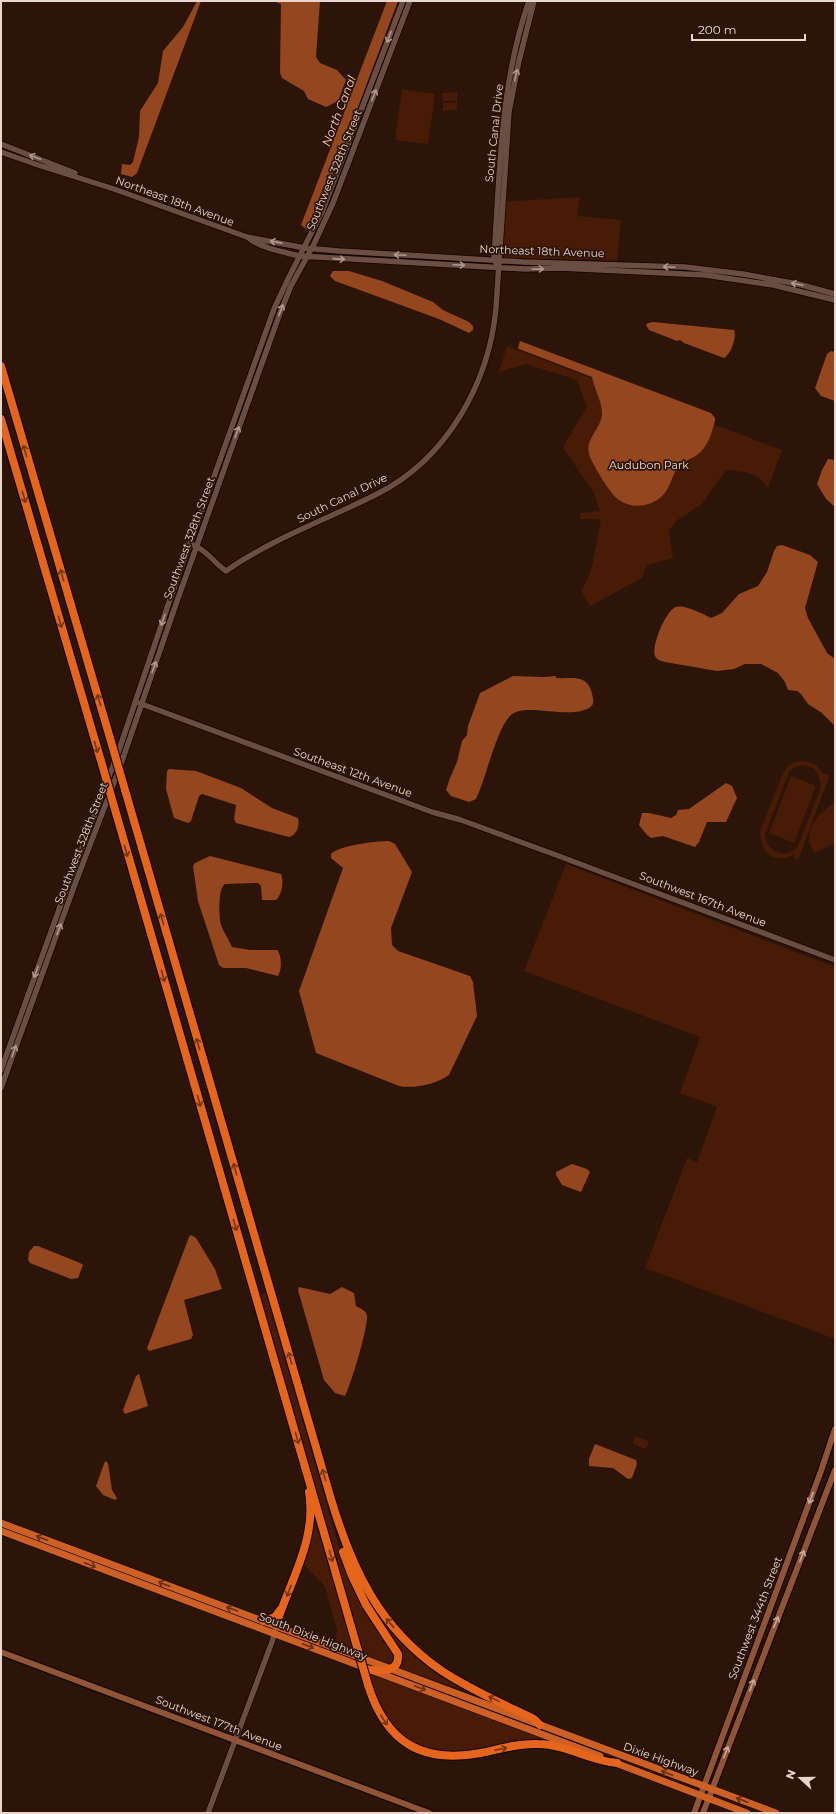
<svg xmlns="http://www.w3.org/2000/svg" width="836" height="1814" font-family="Montserrat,sans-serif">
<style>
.green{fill:#471b05;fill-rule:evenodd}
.water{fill:#94461f}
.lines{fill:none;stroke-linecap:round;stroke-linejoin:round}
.tertiary-casing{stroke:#130200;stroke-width:7}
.secondary-casing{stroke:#130200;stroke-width:8}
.trunk-casing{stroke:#130200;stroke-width:8}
.motorway-casing{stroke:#130200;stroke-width:10}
.tertiary{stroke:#6a4e41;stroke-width:5.5}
.secondary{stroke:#8f5536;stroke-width:6}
.trunk{stroke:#cd6024;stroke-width:7}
.motorway{stroke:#e6651d;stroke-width:8}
.motorway-bridge-casing{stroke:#130200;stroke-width:10;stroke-linecap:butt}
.motorway-bridge{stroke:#e6651d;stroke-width:8}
.oneway{stroke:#af988f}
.oneway2{stroke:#763411}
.oneway3{stroke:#c8a899}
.oneway4{stroke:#642f12}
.labels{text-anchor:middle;stroke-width:3.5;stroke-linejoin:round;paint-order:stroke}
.street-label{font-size:11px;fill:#e7d5ce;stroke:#2c1409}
.park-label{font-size:11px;fill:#f1d9d0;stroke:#2c1409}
.water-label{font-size:12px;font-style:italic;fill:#f8cbb7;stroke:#2c1409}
</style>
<rect width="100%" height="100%" fill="#2c1409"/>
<!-- green -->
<path class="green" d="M402 89 435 94 428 144 395 140Z
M457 92V101H443L442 93Z
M457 102V110L443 111V103Z
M580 197 577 216 621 220 617 260 504 258 502 202Z
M507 346 782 450 768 488C756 471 744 472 726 470L702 504 676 521 669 531 673 558 647 565 642 578 590 606 581 592 591 571 601 519H581L580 513 600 511 594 493 564 449V445L587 407 577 380 526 364 499 372Z
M247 392V397L228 452 224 458Z
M190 555V556L161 641C158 635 183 572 187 560Z
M797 761C809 761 819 764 824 775L825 774 830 775 798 860 794 858 795 855C773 865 761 853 760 831L783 773 788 766ZM803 765 813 768 818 774 821 787 797 848C783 860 767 851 765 834L789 772 795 767Z
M791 776 816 786 794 843 769 833Z
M833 803 835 808V843L814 853C801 831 816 816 833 803Z
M566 864 835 967V1339L645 1268 687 1158 697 1162 717 1107 680 1093 700 1037 524 971Z
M72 880 73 884 3 1073 4 1068Z
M266 1293 339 1547 344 1560 396 1652 393 1666 362 1654 270 1331 261 1295Z
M635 1436 649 1441 646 1449 633 1444Z
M313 1515 355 1652 335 1644 337 1630 325 1586 303 1564 310 1544Z
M355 1573 369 1601 386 1624 468 1692 397 1667 400 1661 371 1609Z
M368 1673 550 1740 549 1743 479 1751 436 1753 404 1739 382 1713Z"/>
<!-- water -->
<path class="water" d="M197 1H201L137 173 132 177 121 174 122 164 130 165 133 162 139 137 140 111 158 83 163 51 183 27Z
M273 1H320L316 57 320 63 337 70 346 80 338 101 326 107 308 99 304 91 282 78 280 73 281 4Z
M387 1H398L324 197 311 225 307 230 301 225Z
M333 271H349L382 281 433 302 443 310 469 322 473 326V330L469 333 467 332 439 319 335 281 330 276Z
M653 322 734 330C737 337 731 354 724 358L684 343 680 340 677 341 649 330 646 325 648 323Z
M520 341 711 413 715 418V420C712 433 708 447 697 455 691 459 684 461 679 466 671 475 671 489 661 497 650 507 631 509 619 500 610 494 595 468 590 457 583 440 600 431 602 415 603 403 594 389 592 377L519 349 518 348Z
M831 351 835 352V401L821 396 815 388 827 354Z
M828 459 835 460V507L826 499 817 484 822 470Z
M782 545 810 555 818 562 805 608 808 618 827 653 835 659V726L822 713 808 704 801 694 797 691 788 690 785 682 778 673 761 664H745L734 669 717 671 665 662C661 661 657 660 655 656 651 646 666 610 676 607 683 604 704 614 711 618L722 613 739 594 758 586 767 572 774 551 777 546Z
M513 676 544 677 556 676V678C574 679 589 673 593 698 594 702 593 706 589 708 568 720 526 702 511 715 496 729 486 779 476 799L469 802 451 796 446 790 450 778 457 762 462 741 467 735 468 726 480 693Z
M169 769 196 771 241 788 272 808 298 818C300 825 297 835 289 837L236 823 234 819 236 805 202 794 199 796 191 821 188 823 174 818 166 789 167 771Z
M726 783 732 786 737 798 726 822H707L699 842 695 847 663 836 651 838 647 835 639 825 642 813H649L671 818 676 815 678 810 689 809Z
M389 841 395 844 412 872 391 928 392 945 398 951 470 976 473 982 477 1016 449 1075C436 1084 415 1089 399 1086L316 1053 299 991 343 868 331 858V854C340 845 376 841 389 841Z
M210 856 281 874C284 881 282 895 276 900H262L261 886 258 883 225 884C218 888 219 913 220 920 221 929 229 939 232 947L250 950H277C282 955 282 970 278 976L246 968H223L219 965 198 901 193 866 195 863Z
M572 1164 587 1169 590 1172 581 1192 562 1185 556 1175V1172Z
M191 1235 196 1238 215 1269 222 1289 184 1300 193 1335 191 1339 149 1351 147 1348 149 1343 189 1237Z
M34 1246H38L80 1263 83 1265 78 1278 71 1279 30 1263 28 1260 29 1252Z
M299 1287 330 1294 342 1287 354 1293 356 1306C361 1309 366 1310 367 1316 368 1327 351 1385 345 1396L335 1393 324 1380 298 1290Z
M139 1374 148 1406 125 1414 123 1410 136 1376Z
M595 1444 636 1460 637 1464 632 1478 628 1479 613 1468 589 1466V1459Z
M105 1461 108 1463 112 1490 117 1498 115 1500 103 1495 96 1486Z"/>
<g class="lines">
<!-- tertiary casing -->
<g class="tertiary-casing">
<path id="tertiary" d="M1 144 75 173
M1 152 38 165 114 189 247 237 305 248 339 251 523 262 685 267 743 274 798 284 835 294
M247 237C260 248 283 252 300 256L525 269 560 268 705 275 773 285 835 300
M496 263 494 257C500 171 500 84 529 1
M193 545C207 550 213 562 226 571 273 538 326 520 377 494 447 459 489 383 496 308L509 112 519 61 534 1
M139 703 432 812 461 820 556 855 835 960
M1 1070 66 890 119 750 167 608 274 309 288 279 322 212 403 1
M1 1088 75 884 120 767 176 604 280 313 291 286 314 244 333 203 410 1
M208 1813 272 1642 275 1631"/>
</g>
<!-- secondary casing -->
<g class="secondary-casing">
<path id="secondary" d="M1 1652 429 1813
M694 1813 821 1471 835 1429
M703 1813 835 1470"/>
</g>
<!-- trunk casing -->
<g class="trunk-casing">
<path id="trunk" d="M1 1523 776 1813
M1 1531 600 1756
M613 1762 747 1813"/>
</g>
<!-- motorway casing -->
<g class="motorway-casing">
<path id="motorway" d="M1 366 110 738
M1 419 101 761
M125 790 331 1499C352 1569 379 1628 442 1671 471 1690 503 1704 534 1719L540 1725
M116 813 355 1640
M343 1552 352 1576 366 1605 398 1654C400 1672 383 1671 370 1670
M263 1621 275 1617 280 1610
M276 1625C290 1581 317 1539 309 1492
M368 1685C386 1742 421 1764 481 1753 500 1749 519 1743 538 1744 566 1744 590 1761 617 1763"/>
</g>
<!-- tertiary -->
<use href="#tertiary" class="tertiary"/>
<!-- secondary -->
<use href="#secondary" class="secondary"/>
<!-- trunk -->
<use href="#trunk" class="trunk"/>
<!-- motorway -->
<use href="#motorway" class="motorway"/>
<!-- motorway-bridge casing -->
<g class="motorway-bridge-casing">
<path id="motorway-bridge" d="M110 738 125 790
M101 761 116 813
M355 1640 368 1685"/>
</g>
<!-- motorway-bridge -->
<use href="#motorway-bridge" class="motorway-bridge"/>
</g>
<!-- one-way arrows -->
<defs><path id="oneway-shaft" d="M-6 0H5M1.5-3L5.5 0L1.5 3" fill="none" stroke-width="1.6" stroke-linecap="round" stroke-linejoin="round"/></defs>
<g class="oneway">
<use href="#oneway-shaft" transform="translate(389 37) rotate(111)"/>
<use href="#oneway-shaft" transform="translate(516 75) rotate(-77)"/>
<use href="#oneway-shaft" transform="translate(374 95) rotate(-69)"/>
<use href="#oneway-shaft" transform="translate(35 157) rotate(-159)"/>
<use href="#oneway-shaft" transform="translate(276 242) rotate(-169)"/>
<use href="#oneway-shaft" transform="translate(400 255) rotate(-177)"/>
<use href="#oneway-shaft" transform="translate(339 259) rotate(4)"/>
<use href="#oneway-shaft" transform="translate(459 265) rotate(2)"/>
<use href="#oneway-shaft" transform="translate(669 267) rotate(-177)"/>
<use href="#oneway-shaft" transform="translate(538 269) rotate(-2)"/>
<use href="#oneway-shaft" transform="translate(797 284) rotate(-168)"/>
<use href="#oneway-shaft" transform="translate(281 310) rotate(-69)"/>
<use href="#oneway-shaft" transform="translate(237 432) rotate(-70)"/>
<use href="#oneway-shaft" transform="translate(163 620) rotate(109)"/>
<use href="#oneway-shaft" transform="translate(154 667) rotate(-71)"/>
<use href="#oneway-shaft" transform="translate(59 929) rotate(-70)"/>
<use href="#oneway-shaft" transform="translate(36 972) rotate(110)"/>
<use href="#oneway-shaft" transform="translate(14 1051) rotate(-70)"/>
</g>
<g class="oneway2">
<use href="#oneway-shaft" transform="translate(25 451) rotate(-106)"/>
<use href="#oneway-shaft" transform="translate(24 497) rotate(74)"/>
<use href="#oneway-shaft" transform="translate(62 575) rotate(-106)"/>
<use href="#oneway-shaft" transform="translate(60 622) rotate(74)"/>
<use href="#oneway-shaft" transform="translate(99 700) rotate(-106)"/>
<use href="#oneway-shaft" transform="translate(96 747) rotate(74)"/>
<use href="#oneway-shaft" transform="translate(126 851) rotate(74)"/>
<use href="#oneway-shaft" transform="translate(162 919) rotate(-106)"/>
<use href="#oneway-shaft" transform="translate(163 976) rotate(74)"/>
<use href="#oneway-shaft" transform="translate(198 1044) rotate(-106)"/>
<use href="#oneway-shaft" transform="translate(199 1101) rotate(74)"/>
<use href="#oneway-shaft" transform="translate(235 1169) rotate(-106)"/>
<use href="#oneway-shaft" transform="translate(235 1225) rotate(74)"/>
<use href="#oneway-shaft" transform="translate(290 1358) rotate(-106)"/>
<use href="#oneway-shaft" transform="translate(297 1438) rotate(74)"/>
<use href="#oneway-shaft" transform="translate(324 1475) rotate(-106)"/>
<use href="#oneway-shaft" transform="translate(331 1556) rotate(74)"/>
<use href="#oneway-shaft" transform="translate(289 1591) rotate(111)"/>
<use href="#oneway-shaft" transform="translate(390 1623) rotate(-130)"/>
<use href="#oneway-shaft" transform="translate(494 1699) rotate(-154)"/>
<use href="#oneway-shaft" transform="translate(384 1720) rotate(57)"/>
<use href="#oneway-shaft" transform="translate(501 1749) rotate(-11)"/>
</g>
<g class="oneway3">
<use href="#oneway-shaft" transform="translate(811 1498) rotate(111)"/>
<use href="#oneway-shaft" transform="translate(802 1556) rotate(-69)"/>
<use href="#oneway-shaft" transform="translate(776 1622) rotate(-68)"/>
<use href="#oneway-shaft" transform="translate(752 1685) rotate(-69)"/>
<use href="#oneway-shaft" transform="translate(726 1752) rotate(-69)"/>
</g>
<g class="oneway4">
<use href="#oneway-shaft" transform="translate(42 1538) rotate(-159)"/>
<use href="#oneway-shaft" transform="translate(90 1565) rotate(21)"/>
<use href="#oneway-shaft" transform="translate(164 1584) rotate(-159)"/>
<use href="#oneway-shaft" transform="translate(232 1609) rotate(-160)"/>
<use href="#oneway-shaft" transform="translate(308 1646) rotate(21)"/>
<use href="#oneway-shaft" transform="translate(420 1688) rotate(21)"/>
<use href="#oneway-shaft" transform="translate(667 1773) rotate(-159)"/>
<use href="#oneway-shaft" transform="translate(742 1800) rotate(-159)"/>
</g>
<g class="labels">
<!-- street labels -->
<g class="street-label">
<text transform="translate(494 133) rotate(-84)" y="4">South Canal Drive</text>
<text transform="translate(334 170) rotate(-68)" y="4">Southwest 328th Street</text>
<text transform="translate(175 201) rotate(20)" y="4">Northeast 18th Avenue</text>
<text transform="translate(542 251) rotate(2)" y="4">Northeast 18th Avenue</text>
<text transform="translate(342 498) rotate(-26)" y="4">South Canal Drive</text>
<text transform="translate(189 538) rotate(-70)" y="4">Southwest 328th Street</text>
<text transform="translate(353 772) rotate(20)" y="4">Southeast 12th Avenue</text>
<text transform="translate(81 843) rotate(-69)" y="4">Southwest 328th Street</text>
<text transform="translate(703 899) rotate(21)" y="4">Southwest 167th Avenue</text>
<text transform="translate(755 1618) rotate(-69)" y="4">Southwest 344th Street</text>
<text transform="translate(313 1636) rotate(21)" y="4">South Dixie Highway</text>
<text transform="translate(219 1723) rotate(21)" y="4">Southwest 177th Avenue</text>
<text transform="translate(661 1759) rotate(20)" y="4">Dixie Highway</text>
</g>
<!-- park labels -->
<g class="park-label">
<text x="649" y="469">Audubon Park</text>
</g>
<!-- water labels -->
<g class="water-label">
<text transform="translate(339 111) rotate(-69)" y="4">North Canal</text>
</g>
</g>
<!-- border -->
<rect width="836" height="1814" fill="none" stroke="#e7d5ce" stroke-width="4"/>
<!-- north arrow -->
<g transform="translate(800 1778) rotate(291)" stroke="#2c1409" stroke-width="3" paint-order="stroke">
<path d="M0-3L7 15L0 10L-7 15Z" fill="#e7d5ce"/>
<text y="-6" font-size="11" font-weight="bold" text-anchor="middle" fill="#e7d5ce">N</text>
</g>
<!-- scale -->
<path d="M692 34v6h113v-6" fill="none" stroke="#e7d5ce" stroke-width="2"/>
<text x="698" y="34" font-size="12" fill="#e7d5ce" stroke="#2c1409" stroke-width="3" paint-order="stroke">200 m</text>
</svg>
